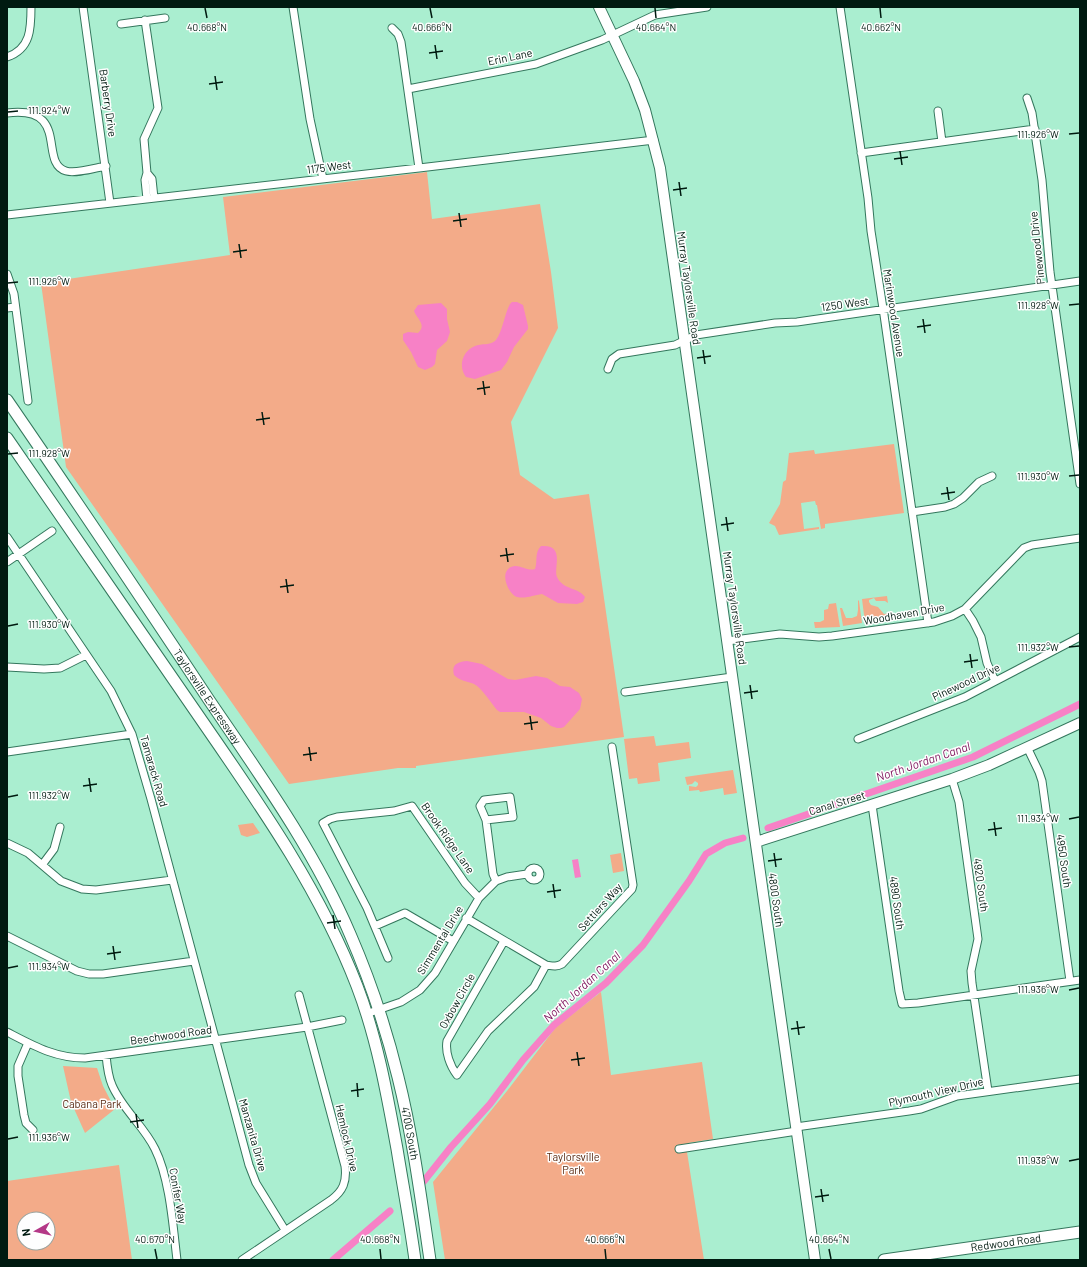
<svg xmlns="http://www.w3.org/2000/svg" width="1087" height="1267" font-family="Barlow,sans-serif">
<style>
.green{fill:#f3ab89;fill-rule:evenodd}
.water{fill:#f781c6}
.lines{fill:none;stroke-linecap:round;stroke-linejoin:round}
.canal{stroke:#f781c6;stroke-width:7}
.street-casing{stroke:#34775d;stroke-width:9}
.secondary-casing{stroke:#34775d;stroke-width:12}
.primary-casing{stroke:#34775d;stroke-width:13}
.street{stroke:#fff;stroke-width:7}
.secondary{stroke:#fff;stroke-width:10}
.primary{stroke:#fff;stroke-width:11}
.ticks{fill:none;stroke:#001a10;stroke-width:1.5}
.labels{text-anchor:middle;stroke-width:3;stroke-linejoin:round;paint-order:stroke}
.street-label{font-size:11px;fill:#001a10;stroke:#fefefe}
.park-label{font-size:11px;fill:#592a13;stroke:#fefefe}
.water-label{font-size:12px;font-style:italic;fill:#7c125a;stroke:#fefefe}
.ticks-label{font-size:10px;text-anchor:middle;fill:#001a10;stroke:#fefefe;stroke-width:3;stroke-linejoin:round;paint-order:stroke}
</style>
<rect width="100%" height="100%" fill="#aaeed0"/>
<!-- green -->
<path class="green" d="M427 172 432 219 540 204 551 272 558 328 511 422 520 475 554 499 589 494 624 737 416 766V768H398L289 784 66 467 41 283 230 255 223 197Z
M894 444 904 513 825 524V528L821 529 817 505H816L815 501 801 503 804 529 819 527V529L779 535 775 526 769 523 780 504 783 482 786 480 789 453 814 450 815 454Z
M887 596 888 603 885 601H876L874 598 869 600V602L871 605 878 607 884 614 889 613 890 619 865 623 862 599Z
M858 600 859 601 862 623 843 626 840 608H842L846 618H852L857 616 858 610Z
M836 603 840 627 815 628 814 622H820L824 620V610L828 609 829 604Z
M654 736 656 746 689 742 691 758 658 763 660 781 638 784 637 778 629 779 624 739Z
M733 770 737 793 724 795 723 788 700 792 699 790 689 791V786L696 787 698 785V783L695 781 692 784 687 785 685 777Z
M253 823 260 833 247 837 241 835 238 825Z
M621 853 624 871 613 873 610 855Z
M601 992 611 1075 702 1062 713 1139 688 1143 687 1152 704 1260H445L433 1182 507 1091 556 1027Z
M63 1066 97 1068 103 1086 115 1109 85 1133 71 1102Z
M119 1165 132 1260H7V1181ZM24 1219H48V1243H24Z"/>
<!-- water -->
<path class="water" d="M512 302H517L523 305 528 326V329L514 347 507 362 501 370 475 379 466 377C458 367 462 351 475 346 481 343 491 346 496 340 503 331 506 306 512 302Z
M441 303 447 309V319L450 332 447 341 437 350 435 364 432 367 425 370 418 367 411 352 403 340V334L408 332 418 333C427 325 417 319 414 311L418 305Z
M541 546C566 544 553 568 557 577 563 590 578 587 585 597L583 602 577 604 558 603 542 594C533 595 527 599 517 597 508 594 499 572 511 567 519 563 527 572 535 569 538 561 534 553 541 546Z
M467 661 482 664 508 679 515 680 536 676 547 678 560 686 570 687 579 693 582 699 580 709 564 727 561 728H557L551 726 541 718 524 712H500L497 710C491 703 482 688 474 684 467 681 460 681 454 675 451 664 458 662 467 661Z
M578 859 581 877 575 878 572 860Z"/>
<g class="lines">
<!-- canal -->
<path class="canal" d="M768 828 973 757 1080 704
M424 1181 451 1147 490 1104 523 1060 554 1025 606 983 643 945 689 881 706 854 725 843 743 838
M333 1260 390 1211"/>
<!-- street casing -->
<g class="street-casing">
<path id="street" d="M83 7 110 203
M293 7 310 119 323 179
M840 7 868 198 871 231 884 315 928 623
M145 20 158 108 144 139 147 173 145 180 147 199
M121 24 165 18
M392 28 398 34 401 42 419 168
M7 57C31 49 31 28 31 7
M408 89 536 64 602 40 655 15 707 7
M1027 98 1032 113 1042 180 1050 272 1080 484
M938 111 942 142
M7 113C71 105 38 163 66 171 76 174 95 168 106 166
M861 153 1035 129
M147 173 152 179 154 198
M7 215 419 168 654 140
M7 274 14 294 28 401
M7 308 15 307
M608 369 612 359 619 354 675 345 696 335 775 323 797 322 1080 281
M912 512 945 507 954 504 963 498 979 482 992 476
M7 537 111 691 132 734 151 799 249 1165 256 1183 285 1230
M7 562 52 531
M965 609 973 621 981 637 987 663 995 681
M727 641 780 634 819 637 832 636 934 622 952 616 965 609 1024 548 1032 545 1080 538
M7 667 44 669 60 668 86 655
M625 692 732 677
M858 739 965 697 1080 637
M1027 747 1039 772 1042 781 1070 981
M7 752 132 734
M952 779 959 802 978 939 971 971 972 983 988 1091
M872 805 899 991 902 1004 918 1003 1080 980
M486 820 513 817 510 797 484 800 480 806 486 820 493 874 496 881
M7 843 28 853 61 881 82 889 96 890 172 880
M42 865 54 849 60 827
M528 874a6 6 0 1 1 12 0a6 6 0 1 1-12 0Z
M466 918 546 965C553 966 556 967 562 964L632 889 633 885 612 747
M375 926 405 913 453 941
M7 936 77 971 89 974H103L194 961
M504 941 447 1041C445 1052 450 1066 457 1075L488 1031 534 987 546 965
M388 958 367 908 323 823 330 819 337 817 394 811 412 806 465 883 479 898
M366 1014 401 1002 420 990 435 973 479 898 496 881 507 877 527 874
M7 1032C34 1046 55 1058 85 1058L307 1027 342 1020
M28 1043 18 1066V1076L24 1115 26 1123 33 1130
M106 1055C107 1066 108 1076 112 1085 122 1109 144 1126 155 1149 170 1179 173 1227 177 1260
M796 1127 909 1111 921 1109 957 1096 1080 1079
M679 1149 797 1131
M242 1260 331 1200C343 1191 347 1182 345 1166L299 995"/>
</g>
<!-- secondary casing -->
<g class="secondary-casing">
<path id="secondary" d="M599 7 634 81 645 110 660 168 815 1260
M756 842 952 779 989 765 1080 723"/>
</g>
<!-- primary casing -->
<g class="primary-casing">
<g id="primary">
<path id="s1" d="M7 400C75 499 142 599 209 700 260 775 314 850 350 934 370 980 386 1028 398 1077 413 1137 421 1199 430 1260"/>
<path d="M7 438C74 536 142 633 209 731 265 812 321 893 357 986 377 1038 387 1094 397 1149 403 1186 410 1223 415 1260"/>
<path id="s2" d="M884 1260 1080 1232"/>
</g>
</g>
<!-- street -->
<use href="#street" class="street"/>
<!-- secondary -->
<use href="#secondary" class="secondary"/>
<!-- primary -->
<use href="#primary" class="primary"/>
</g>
<!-- ticks -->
<path class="ticks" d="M205 8 207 18M430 8 432 18M655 8 656 18M880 8 881 18M435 45 437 59M429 53 443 51M215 76 217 90M209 84 223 82M8 112 18 111M1069 134 1079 133M900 151 902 165M894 159 908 157M679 182 681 196M673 190 687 188M459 213 461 227M453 221 467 219M239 244 241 258M233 252 247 250M8 283 18 282M1069 305 1079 304M923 319 925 333M917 327 931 325M703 350 705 364M697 358 711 356M483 381 485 395M477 389 490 387M262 412 264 425M256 420 270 418M8 454 18 453M1069 476 1079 475M947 487 949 500M941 494 955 492M726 517 728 531M721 525 734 523M506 548 508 562M500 556 514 554M286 579 288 593M280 587 294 585M8 626 18 624M1069 647 1079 646M970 654 972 668M964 662 978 660M750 685 752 699M744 693 758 691M530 716 532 730M524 724 538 722M309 747 311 761M303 755 317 753M89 778 91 792M83 786 97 784M8 797 18 795M1069 819 1079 817M994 822 996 836M988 830 1002 828M774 853 776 867M768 861 782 859M553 884 555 898M547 892 561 890M333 915 335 929M327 923 341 921M113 946 115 960M107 954 121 952M8 968 18 966M1069 990 1079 988M797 1021 799 1035M791 1029 805 1027M577 1052 579 1066M571 1060 585 1058M357 1083 358 1097M351 1091 364 1089M136 1114 138 1128M130 1122 144 1120M8 1139 18 1137M1069 1161 1079 1159M821 1189 823 1202M815 1197 829 1195M155 1249 157 1259M380 1249 381 1259M605 1249 606 1259M829 1249 831 1259"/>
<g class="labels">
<!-- street labels -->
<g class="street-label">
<text transform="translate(510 57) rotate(-12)" y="4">Erin Lane</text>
<text transform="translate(108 103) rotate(82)" y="4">Barberry Drive</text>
<text transform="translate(329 167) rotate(-7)" y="4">1175 West</text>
<text transform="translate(1037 248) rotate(-96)" y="4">Pinewood Drive</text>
<text transform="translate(689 288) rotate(82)" y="4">Murray Taylorsville Road</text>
<text transform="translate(845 304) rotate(-8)" y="4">1250 West</text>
<text transform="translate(894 313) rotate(81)" y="4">Marinwood Avenue</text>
<text transform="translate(735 608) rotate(82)" y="4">Murray Taylorsville Road</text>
<text transform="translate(904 614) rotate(-10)" y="4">Woodhaven Drive</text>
<text transform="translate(966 682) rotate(-25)" y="4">Pinewood Drive</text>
<text dy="4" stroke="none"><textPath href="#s1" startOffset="358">Taylorsville Expressway</textPath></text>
<text transform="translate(154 771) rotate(74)" y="4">Tamarack Road</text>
<text transform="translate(837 803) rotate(-17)" y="4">Canal Street</text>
<text transform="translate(448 838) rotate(55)" y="4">Brook Ridge Lane</text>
<text transform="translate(1064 861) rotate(82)" y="4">4950 South</text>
<text transform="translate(981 885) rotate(82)" y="4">4920 South</text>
<text transform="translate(776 900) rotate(82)" y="4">4800 South</text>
<text transform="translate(897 903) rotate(82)" y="4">4890 South</text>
<text transform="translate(600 907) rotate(-48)" y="4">Settlers Way</text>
<text transform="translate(440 940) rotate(-59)" y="4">Simmental Drive</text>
<text transform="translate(457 1001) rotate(-61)" y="4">Oxbow Circle</text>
<text transform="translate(171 1035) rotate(-8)" y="4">Beechwood Road</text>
<text transform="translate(936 1092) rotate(-13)" y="4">Plymouth View Drive</text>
<text dy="4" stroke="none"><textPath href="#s1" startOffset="844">4700 South</textPath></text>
<text transform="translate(253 1135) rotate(74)" y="4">Manzanita Drive</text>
<text transform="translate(347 1138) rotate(77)" y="4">Hemlock Drive</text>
<text transform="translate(178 1196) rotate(80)" y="4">Conifer Way</text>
<text dy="4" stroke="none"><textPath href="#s2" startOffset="123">Redwood Road</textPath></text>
</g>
<!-- park labels -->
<g class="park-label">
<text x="92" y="1108">Cabana Park</text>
<text x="573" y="1161">Taylorsville<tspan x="573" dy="13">Park</tspan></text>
</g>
<!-- water labels -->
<g class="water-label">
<text transform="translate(923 762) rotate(-19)" y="4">North Jordan Canal</text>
<text transform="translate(582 987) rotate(-42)" y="4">North Jordan Canal</text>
</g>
</g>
<g class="ticks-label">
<text x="207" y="31">40.668°N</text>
<text x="432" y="31">40.666°N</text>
<text x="656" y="31">40.664°N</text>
<text x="881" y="31">40.662°N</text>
<text x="49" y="114">111.924°W</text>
<text x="1038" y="138">111.926°W</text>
<text x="49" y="285">111.926°W</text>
<text x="1038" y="309">111.928°W</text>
<text x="49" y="457">111.928°W</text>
<text x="1038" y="480">111.930°W</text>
<text x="49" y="628">111.930°W</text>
<text x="1038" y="651">111.932°W</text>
<text x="49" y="799">111.932°W</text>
<text x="1038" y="822">111.934°W</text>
<text x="49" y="970">111.934°W</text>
<text x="1038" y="993">111.936°W</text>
<text x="49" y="1141">111.936°W</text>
<text x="1038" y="1164">111.938°W</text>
<text x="155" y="1243">40.670°N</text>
<text x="380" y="1243">40.668°N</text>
<text x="605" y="1243">40.666°N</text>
<text x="829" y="1243">40.664°N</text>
</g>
<!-- border -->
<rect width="1087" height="1267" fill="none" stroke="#001a10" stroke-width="16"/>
<!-- north arrow -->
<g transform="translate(36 1231) rotate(262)"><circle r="19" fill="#fefefe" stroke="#98a39f"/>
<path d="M0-3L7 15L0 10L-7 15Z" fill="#b43887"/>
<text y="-6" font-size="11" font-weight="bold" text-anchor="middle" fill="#001a10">N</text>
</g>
</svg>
